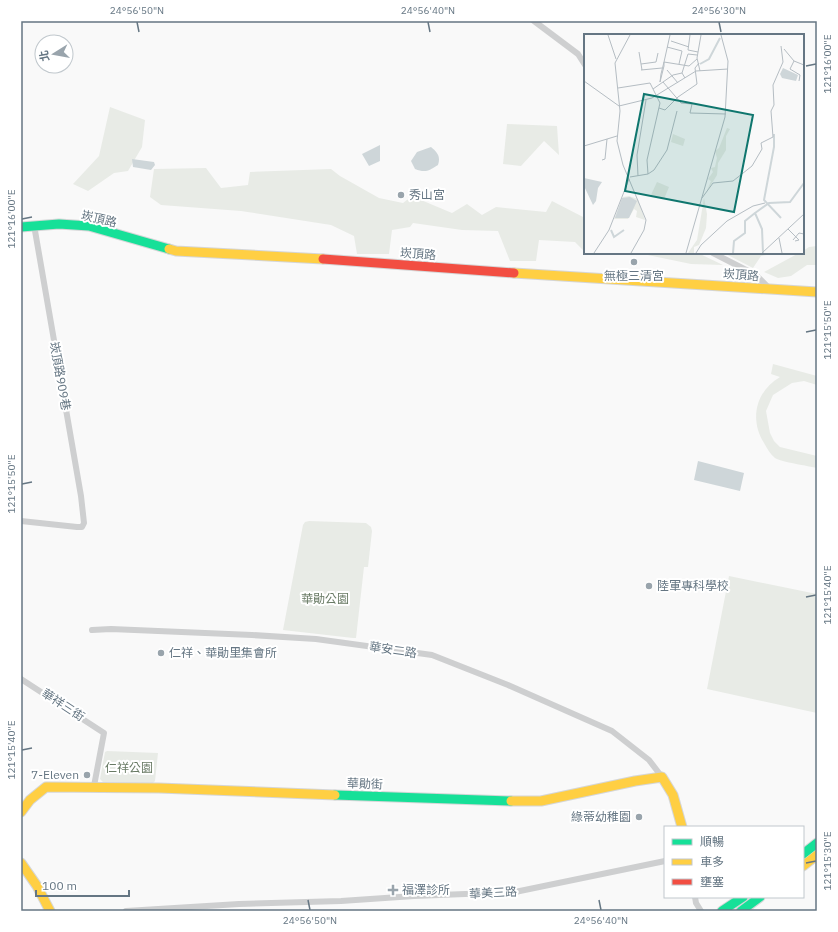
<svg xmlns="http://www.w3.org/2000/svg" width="838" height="932" font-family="'IBM Plex Sans','Noto Sans TC',sans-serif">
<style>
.green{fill:#e8ebe6}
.water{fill:#ced6d9}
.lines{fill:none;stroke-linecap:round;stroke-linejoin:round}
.fast-casing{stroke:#d5d6d7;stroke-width:11}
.slow-casing{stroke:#d5d6d7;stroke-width:11}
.jam-casing{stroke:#d5d6d7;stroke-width:11}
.street{stroke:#cecfd0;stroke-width:6}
.fast{stroke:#16e098;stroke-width:9}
.slow{stroke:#ffcf43;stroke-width:9}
.jam{stroke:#f24e42;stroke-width:9}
.ticks{fill:none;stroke:#657683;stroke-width:1.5}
.poi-dot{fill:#99a4ac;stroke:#fff;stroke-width:1.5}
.labels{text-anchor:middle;stroke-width:4;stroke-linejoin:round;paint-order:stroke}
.poi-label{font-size:12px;fill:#657683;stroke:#fff;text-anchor:start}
.street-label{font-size:12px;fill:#657683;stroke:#fff}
.park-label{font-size:12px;fill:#687a64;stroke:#fff}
.inset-river{fill:none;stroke:#ced6d9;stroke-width:2}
.inset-road{fill:none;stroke:#b5bdc3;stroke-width:1}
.view{fill:#0f766e;fill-opacity:0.15;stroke:#0f766e;stroke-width:2}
.inset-edge{fill:none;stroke:#657683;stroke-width:2}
.neatline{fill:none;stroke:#657683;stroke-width:1.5}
.ticks-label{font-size:10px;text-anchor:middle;fill:#657683}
</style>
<rect width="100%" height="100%" fill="#f9f9f9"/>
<!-- green -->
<path class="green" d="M110 107 145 120 142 147 128 171 114 173 88 191 73 184 99 156Z
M507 124 557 126 559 155 544 141 521 166 503 164Z
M206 168 221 188 248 185 250 172 331 169 340 176 379 198 403 203 418 191 421 200 452 213 467 204 482 215 496 207 546 212 552 201 585 218V252L575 242 539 240 536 261H510L498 231 462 230 413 223 410 227 392 230 389 254H357L354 236 331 225 241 211 161 205 150 197 154 169Z
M817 246V265H807L791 276 778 278 764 272 799 253H803V251L809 247Z
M638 253H698L723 265 691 264Z
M724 253H778L761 256 753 268Z
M773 364 817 376V385L804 381 792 383 773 395 766 411 770 433 774 441 780 447 817 456V468C809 466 781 462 775 458 770 454 767 448 764 443 749 419 756 391 780 377L771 374Z
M309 521 366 523 371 527 372 531 368 567H364L356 638H353L283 630 303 525 305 522Z
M729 576 817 594V713L707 689Z
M107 751 158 753 155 781 152 784 103 782 100 779 105 752Z"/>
<!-- water -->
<path class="water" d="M380 145V161L369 166 362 154Z
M431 147C437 152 441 156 438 165 429 171 425 173 415 169L411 161 417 152Z
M132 159 154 162 155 165 151 170 133 167Z
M698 461 744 473 740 491 694 480Z"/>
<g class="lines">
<!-- fast casing -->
<g class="fast-casing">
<path id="fast" d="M21 227 59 224 89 226 169 249
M335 795 511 801
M803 854 817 843
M722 911 743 897
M741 911 760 897"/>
</g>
<!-- slow casing -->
<g class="slow-casing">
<path id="slow" d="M169 249 176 251 323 259
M514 273 817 292
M511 801H541L635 781 662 777 673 795 682 827
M21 812 30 800 46 787 159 788 335 795
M21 863 37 886 50 911
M803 866 817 855"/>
</g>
<!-- jam casing -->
<g class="jam-casing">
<path id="jam" d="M323 259 514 273"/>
</g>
<!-- street -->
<path class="street" d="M534 21 578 54 585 65
M713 253 756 275 770 289
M21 521 77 527H82L84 523 81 496 34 225
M92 630 111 629 252 635 316 639 432 655 508 685 612 731 649 760 662 777
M21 679 104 733 94 786
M695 897 696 903 701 911
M126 911 239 904 341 901 414 896 515 892 665 861"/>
<!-- fast -->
<use href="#fast" class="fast"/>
<!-- slow -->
<use href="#slow" class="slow"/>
<!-- jam -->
<use href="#jam" class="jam"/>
</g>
<!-- ticks -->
<path class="ticks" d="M137 22 139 32M428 22 430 32M719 22 721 32M806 66 816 64M22 219 32 217M806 332 816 330M22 484 32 482M806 597 816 595M22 750 32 748M806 863 816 861M308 900 310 910M599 900 601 910"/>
<!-- markers -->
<g class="poi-dot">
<circle cx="401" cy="195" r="4"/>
<circle cx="634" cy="262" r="4"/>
<circle cx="649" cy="586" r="4"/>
<circle cx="161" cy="653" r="4"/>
<circle cx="87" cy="775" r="4"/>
<circle cx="639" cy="817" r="4"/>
<path d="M391 884h4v4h4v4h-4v4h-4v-4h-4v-4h4z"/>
</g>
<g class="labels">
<!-- poi labels -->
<g class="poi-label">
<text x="409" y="199">秀山宮</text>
<text x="634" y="280" text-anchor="middle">無極三清宮</text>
<text x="657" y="590">陸軍專科學校</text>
<text x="169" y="657">仁祥、華勛里集會所</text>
<text x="79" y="779" text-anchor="end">7-Eleven</text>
<text x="631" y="821" text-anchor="end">綠蒂幼稚園</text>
<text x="402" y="894">福澤診所</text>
</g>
<!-- street labels -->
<g class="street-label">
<text transform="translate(99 219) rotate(13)" y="4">崁頂路</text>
<text transform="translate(418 254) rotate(4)" y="4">崁頂路</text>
<text transform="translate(741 275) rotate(4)" y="4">崁頂路</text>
<text transform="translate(60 376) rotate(80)" y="4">崁頂路909巷</text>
<text transform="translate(393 650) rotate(8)" y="4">華安二路</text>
<text transform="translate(63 705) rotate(33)" y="4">華祥三街</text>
<text transform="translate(365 784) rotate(2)" y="4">華勛街</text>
<text transform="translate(493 893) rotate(-3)" y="4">華美三路</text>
</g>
<!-- park labels -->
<g class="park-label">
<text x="325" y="603">華勛公園</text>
<text x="129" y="772">仁祥公園</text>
</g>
</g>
<!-- overview -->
<g transform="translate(584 34)">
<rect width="220" height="220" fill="#f9f9f9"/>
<path d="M143 94 146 95 142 102V116L134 129 133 141 122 159 127 147 124 145 129 138 127 134 131 133 133 124 131 117 135 114ZM89 100 101 105 99 112 87 108ZM73 148 85 153 80 165 67 161ZM45 162 54 165 61 186 52 183 53 177 50 175 44 185H30L39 163ZM120 164 123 180 122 194 115 211 110 213V219H104L113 206Z" fill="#e8ebe6"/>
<path d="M199 34 214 41 212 47 198 44 196 40ZM0 144 18 148 14 154 12 167 9 171 0 152ZM46 163 53 167 45 184H31L38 164Z" fill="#ced6d9"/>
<path class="inset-river" d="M116 30 125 25 136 4M190 100V113L180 166 197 184M27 196 30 203 40 196M149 219 150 207 161 199V187L171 179M179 219 178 195 171 179 185 169 206 168 220 149"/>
<path class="inset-road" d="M24 1 32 25M46 1 31 29 36 77 33 107 39 131 62 186 60 196 47 219M86 1 80 28 105 32 113 25M106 1 104 16 114 18M87 7 105 13M83 13 98 17 95 30M200 15 210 27 220 31M55 18 58 36M210 27 206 35 216 41 215 47M80 28V32L76 48 77 40ZM57 30 72 28 74 19M57 36 78 34M83 36 94 49M116 37 113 24 117 1M101 44 98 39 104 20 113 21M0 47 35 72M79 48 89 41 98 39M34 54 66 49 76 69 63 126 64 140 46 143M69 55 79 48 97 69 108 70 106 79 142 80M35 72 68 64 112 37 144 35M75 74 81 76 94 63 113 50 111 34 115 29M0 112 33 102M18 126 21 125 23 105M64 140 70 136 83 116 93 77M54 142 53 121 62 66M118 164 129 149 149 147 168 132 178 115 177 109 189 103 187 77 190 71 189 51 199 28 197 12M204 195 215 206 211 207M195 204 198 219M209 206 215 199 220 200M10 219 25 196 45 145M102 219 141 83 144 27 137 1M112 219 117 211 143 187 169 172 181 169M178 219 220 180"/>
<path class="view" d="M60 60 169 81 150 178 41 157Z"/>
<rect width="220" height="220" class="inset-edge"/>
</g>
<!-- border -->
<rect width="838" height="932" fill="none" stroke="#ffffff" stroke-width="44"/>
<!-- legend -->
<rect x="664" y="826" width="140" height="72" fill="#ffffff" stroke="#c1c8cd"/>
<rect x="672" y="839" width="20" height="6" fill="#16e098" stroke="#c1c8cd"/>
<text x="700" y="846" font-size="12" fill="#657683">順暢</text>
<rect x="672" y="859" width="20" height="6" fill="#ffcf43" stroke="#c1c8cd"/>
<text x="700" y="866" font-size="12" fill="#657683">車多</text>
<rect x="672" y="879" width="20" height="6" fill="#f24e42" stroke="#c1c8cd"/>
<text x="700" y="886" font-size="12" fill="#657683">壅塞</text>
<!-- north arrow -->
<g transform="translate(54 54) rotate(259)"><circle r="19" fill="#ffffff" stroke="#c1c8cd"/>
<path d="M0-3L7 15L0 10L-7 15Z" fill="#99a4ac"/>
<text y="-6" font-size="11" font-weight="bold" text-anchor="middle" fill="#657683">北</text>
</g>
<!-- scale -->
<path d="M36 890v6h93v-6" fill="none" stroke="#657683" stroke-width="2"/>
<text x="42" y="890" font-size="12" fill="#657683" stroke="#ffffff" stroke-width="3" paint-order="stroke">100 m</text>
<rect x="22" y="22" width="794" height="888" class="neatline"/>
<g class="ticks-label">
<text x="137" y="14">24°56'50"N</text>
<text x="428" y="14">24°56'40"N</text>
<text x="719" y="14">24°56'30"N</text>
<text transform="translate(827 64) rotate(-90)" y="4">121°16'00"E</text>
<text transform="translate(11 219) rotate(-90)" y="4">121°16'00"E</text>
<text transform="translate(827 330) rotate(-90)" y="4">121°15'50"E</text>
<text transform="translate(11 484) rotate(-90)" y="4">121°15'50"E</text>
<text transform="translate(827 595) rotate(-90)" y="4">121°15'40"E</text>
<text transform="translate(11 750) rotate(-90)" y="4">121°15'40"E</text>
<text transform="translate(827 861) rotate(-90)" y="4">121°15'30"E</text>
<text x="310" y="924">24°56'50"N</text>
<text x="601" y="924">24°56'40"N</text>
</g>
</svg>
